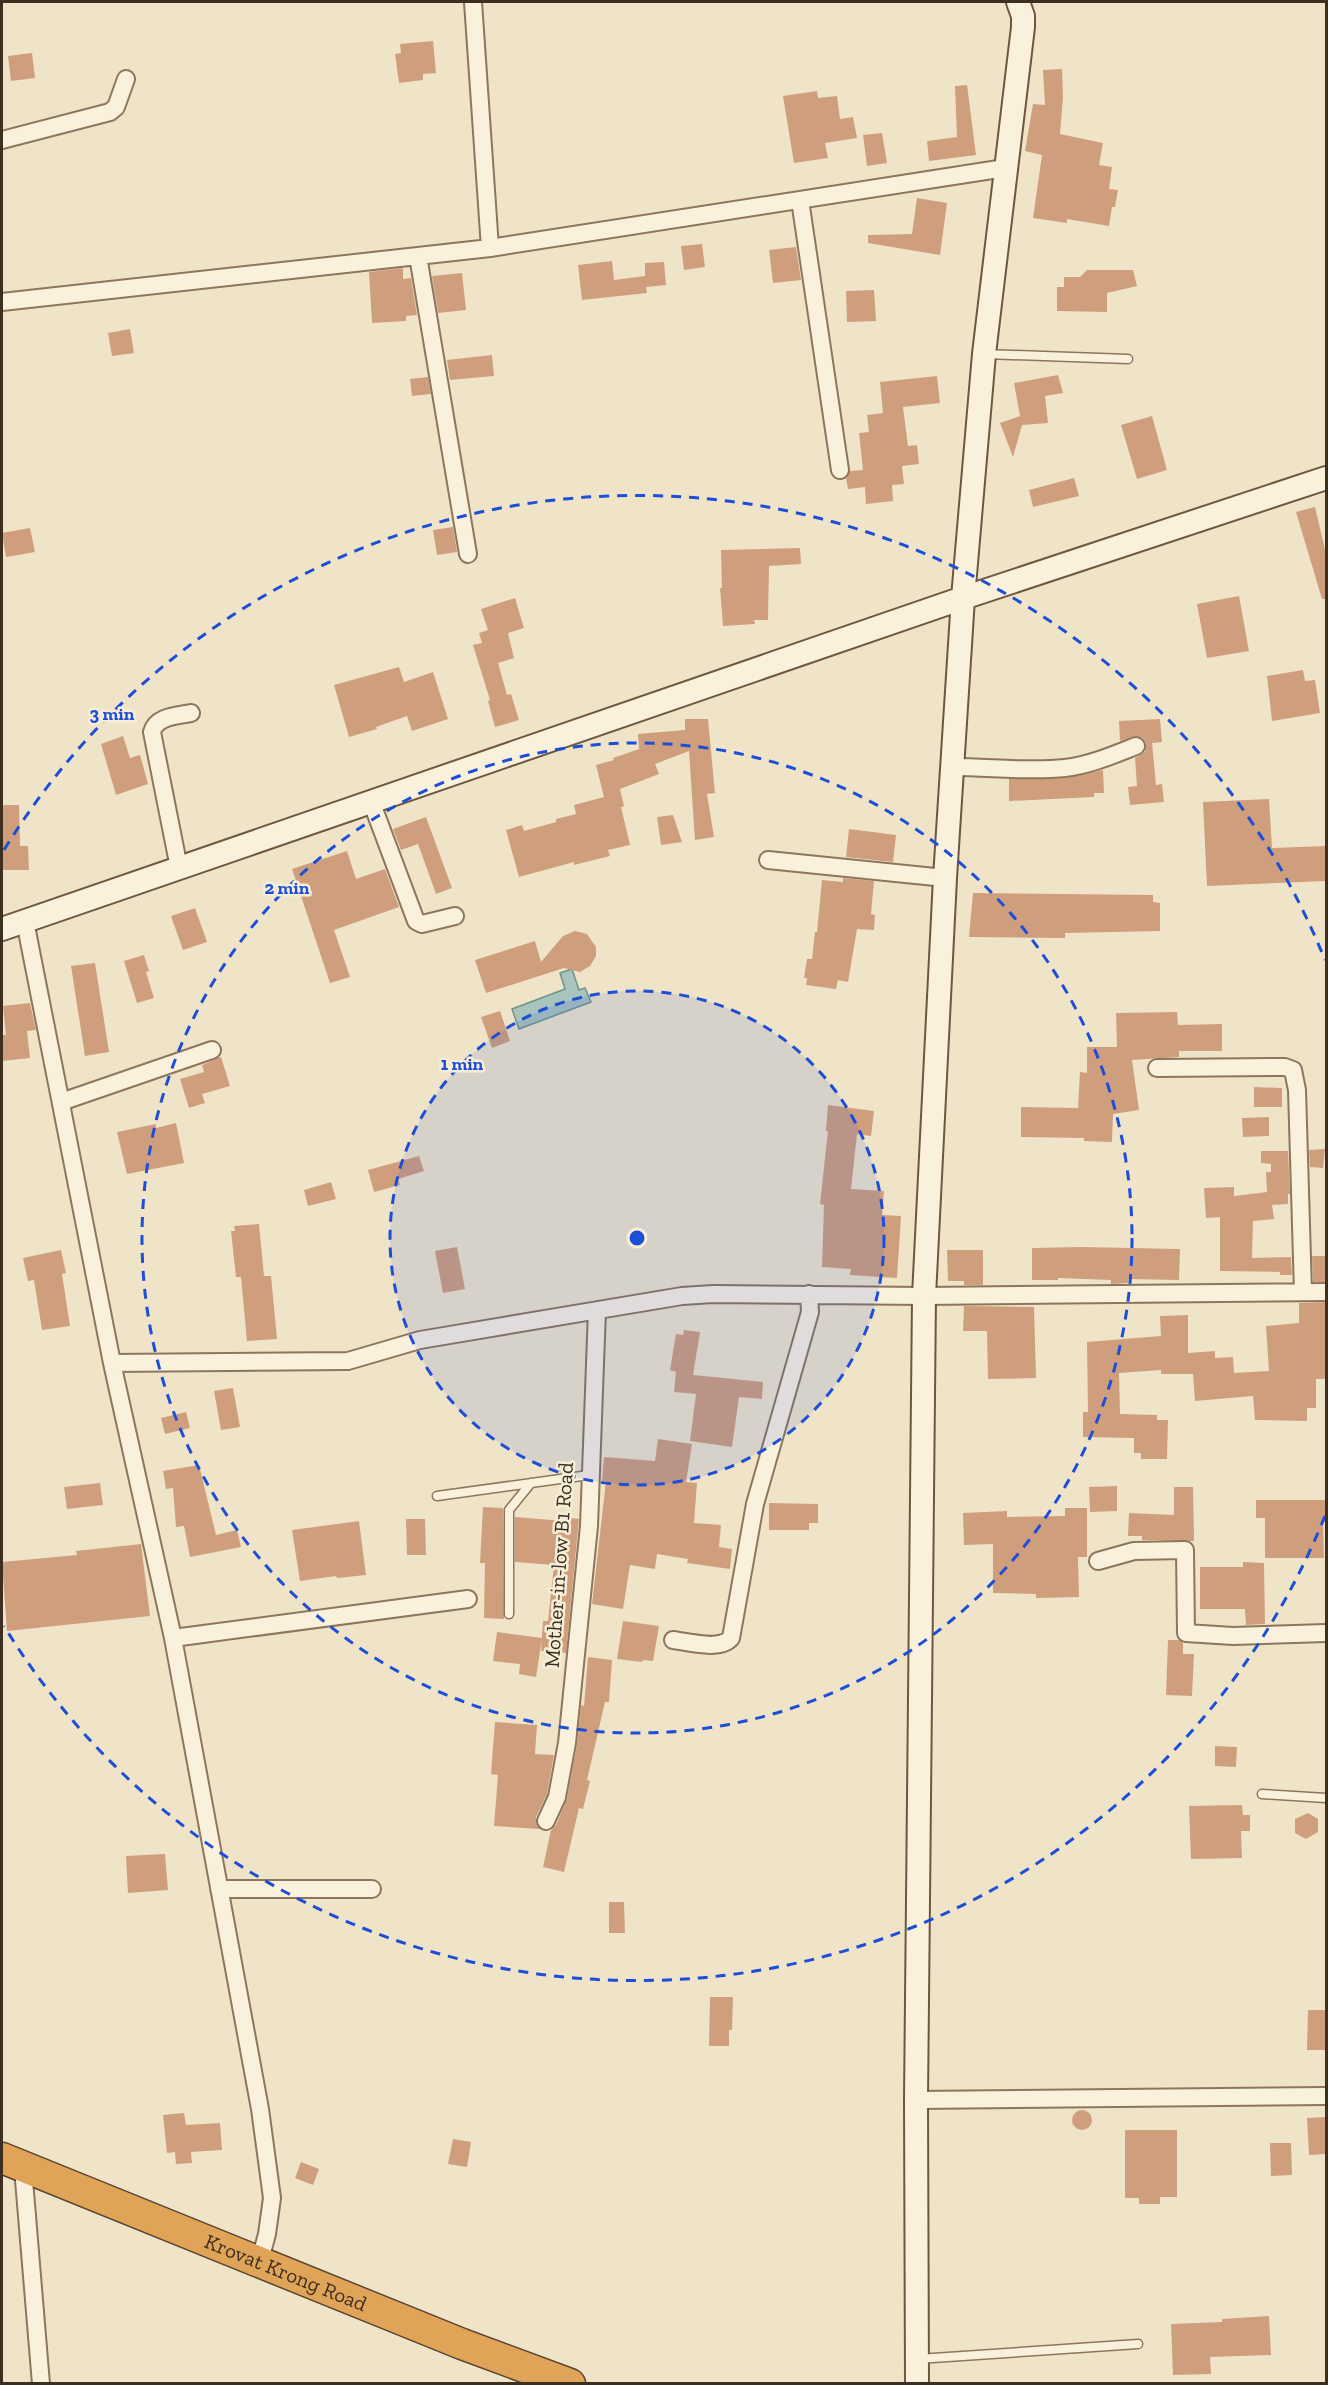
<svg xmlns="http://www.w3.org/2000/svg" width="1328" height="2385" font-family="'Zilla Slab',serif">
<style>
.water{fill:#a9c4bc;stroke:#6f938a;stroke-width:1.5}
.building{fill:#cf9f7d}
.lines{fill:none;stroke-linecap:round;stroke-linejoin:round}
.lane-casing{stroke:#8d765c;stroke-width:11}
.street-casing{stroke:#8d765c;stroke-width:20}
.secondary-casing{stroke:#6f573f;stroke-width:26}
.highway-casing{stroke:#5b4430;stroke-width:33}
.lane{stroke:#faf1dc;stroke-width:8}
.street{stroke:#faf1dc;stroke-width:16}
.secondary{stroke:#faf1dc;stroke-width:22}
.highway{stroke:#e0a458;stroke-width:30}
.ring{fill:none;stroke:#1d4ed8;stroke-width:3;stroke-dasharray:10 8}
.labels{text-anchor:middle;stroke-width:5;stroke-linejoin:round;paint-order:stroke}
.street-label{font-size:21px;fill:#3d2e20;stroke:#f7eed8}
.centre{fill:#1d4ed8;stroke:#f7eed8;stroke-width:3}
.ring-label{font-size:18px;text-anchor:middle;font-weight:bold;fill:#1d4ed8;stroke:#f7eed8;stroke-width:5;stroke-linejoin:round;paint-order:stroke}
</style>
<rect width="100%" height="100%" fill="#f0e4c8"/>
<!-- water -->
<path class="water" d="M572 969 579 990 585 988 591 1002 519 1029 512 1009 565 989 560 973Z"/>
<!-- building -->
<path class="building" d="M433 41 436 73 423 74V80L399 83 395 54 401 53 400 44Z
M32 53 35 78 11 81 8 56Z
M1062 69 1063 97 1060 134 1103 143 1099 165 1112 167 1109 189 1118 190 1115 207H1112L1109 226 1067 219V223L1033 218 1042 155 1025 151 1033 104 1045 105 1043 70Z
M967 85 976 155 929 161 927 141 957 137 955 86Z
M817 91 818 98 837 96 840 119 853 117 857 138 825 143 828 158 794 163 783 96Z
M882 133 887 163 867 166 863 135Z
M917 198 947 203 940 255 868 243V235L912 234Z
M702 244 705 267 684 270 681 246Z
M796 247 801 280 773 283 769 250Z
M612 261 614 280 645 276V263L664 262 666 285 646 287 647 293 582 300 578 265Z
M403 268V279L411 278 417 315 406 316V321L372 323 369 272Z
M1087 270H1133L1137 286 1107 293V312L1057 311V287H1064V277H1080Z
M462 273 466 310 438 313 432 276Z
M874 290 876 321 847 322 846 291Z
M130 329 134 353 112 356 108 333Z
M492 355 494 376 450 380 447 360Z
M1058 375 1063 393 1045 396 1048 423 1022 425 1013 457 1000 423 1020 416 1014 383Z
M937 376 940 403 903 407 908 446 917 445 919 464 902 466 904 484 892 485 893 501 866 504 865 487 848 489 846 478 850 471 863 470 859 433 869 432 867 415 883 413 880 382Z
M428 377 431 394 412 396 410 379Z
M1152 416 1167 470 1137 479 1121 425Z
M1074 478 1079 496 1033 507 1029 490Z
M1315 507 1326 554V599H1322L1296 512Z
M453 527 457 552 437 555 433 530Z
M30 528 35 552 6 557 2 533Z
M800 548 801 564 769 566 768 620H754L755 624 723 626 720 588H722L721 550Z
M1239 596 1249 651 1207 658 1197 604Z
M515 598 524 628 508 633 514 658 498 663 507 695 511 694 519 720 495 727 488 701 490 700 473 645 482 643 479 633 488 630 481 609Z
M399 667 404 682 433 672 448 719 412 731 407 716 376 727 377 729 349 737 334 685Z
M1303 670 1305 681 1315 680 1320 713 1272 721 1267 676Z
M685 719H708L715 793 707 794 714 837 695 840 689 751 655 764 659 774 620 789 624 806 621 807 630 845 608 850 610 856 574 865V862L519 877 506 830 522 825 524 831 556 822V819L576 814 574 805 604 797 596 765 614 760 613 758 639 749 638 734 685 730Z
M1160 719 1162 742 1152 743 1156 785 1162 784 1164 802 1130 805 1128 787 1137 786 1135 758 1145 752 1146 743 1143 738 1137 736 1120 741 1119 721Z
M123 736 130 758 140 755 148 784 116 795 101 744Z
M1103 770 1104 793H1094V797L1009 801V779L1066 778Z
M1269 799 1272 848 1326 846V881L1207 886 1203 802Z
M2 805H19L20 846H28L29 870H2Z
M673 815 682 842 661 845 657 817Z
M426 817 452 888 436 894 418 844 401 850 393 829Z
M849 829 896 835 893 862 846 857Z
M347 851 356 879 385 869 399 907 334 930 350 977 330 983 292 869Z
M843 878 874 881 871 914 875 915 874 930 857 929 848 982 838 980 836 989 806 985 807 978H804L807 959H812L815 932H817L822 880 843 882Z
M973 893 1153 895V902L1160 903V931L1065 933V938L969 937Z
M195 908 207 942 183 950 171 916Z
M575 931 587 934 596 947V956L590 966 580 972 564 968 486 993 475 960 535 941 541 962 563 936Z
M144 955 149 971 146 972 154 998 137 1003 124 961Z
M95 963 109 1052 85 1056 71 966Z
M30 1003 36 1030 27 1031 30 1058 2 1061V1035H6L3 1006Z
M500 1011 510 1041 492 1048 481 1017Z
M1177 1012 1178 1025 1222 1024V1051H1179V1057L1132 1060 1139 1110 1113 1114 1112 1142 1084 1141V1138L1021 1137V1107L1078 1108 1080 1072 1087 1073V1047H1117L1116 1013Z
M221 1057 230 1086 202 1094 205 1103 189 1108 180 1079 204 1072 202 1065Z
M1254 1087 1282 1088V1107H1254Z
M828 1105 874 1111 871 1136 857 1134 851 1189 884 1191 882 1215 901 1216 897 1278 850 1275 851 1269 822 1267 824 1205 820 1204 828 1131H826Z
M1269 1117V1136L1243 1137 1242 1118Z
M176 1123 184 1163 127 1174 117 1132 156 1124V1128Z
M1325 1149 1323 1168 1310 1167 1309 1150Z
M1261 1151H1288L1290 1194H1288V1204L1272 1205 1274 1219 1253 1221 1252 1258 1291 1257 1292 1275H1280V1272L1220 1271V1217L1206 1218 1204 1188 1234 1187V1196L1267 1192 1266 1172H1271V1164L1261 1163Z
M419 1156 424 1171 398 1179 400 1185 374 1192 368 1170Z
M331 1182 336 1199 308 1206 304 1190Z
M259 1224 264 1276H271L277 1339 247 1341 241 1277H236L231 1231H235L234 1226Z
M457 1247 465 1289 443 1293 435 1251Z
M1082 1247 1180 1249 1179 1280 1128 1279V1283L1111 1284V1280L1058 1278V1280H1032V1248Z
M61 1250 66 1273 62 1274 70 1326 42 1330 34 1280 28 1281 23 1258Z
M947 1250H983V1285H964V1281H948Z
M1312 1256H1326V1282H1313Z
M1326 1302V1379H1316V1408H1307V1421L1255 1420 1253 1396 1195 1401 1193 1374H1161V1370L1119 1373 1120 1414 1157 1415V1420H1168L1167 1459H1141V1453H1134V1438L1083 1437V1412H1088L1087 1342 1161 1336 1160 1316 1188 1315V1353L1215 1351V1358L1233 1357 1234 1373 1269 1371 1266 1326 1299 1323V1303Z
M964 1306 1034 1307 1036 1378 988 1379 987 1331H963Z
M684 1330 700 1332 693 1375 763 1382 762 1399 739 1397 732 1447 690 1441 696 1394 674 1392 676 1372 670 1370 676 1334 683 1335Z
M233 1388 240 1427 221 1430 214 1391Z
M186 1412 190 1428 165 1434 161 1418Z
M658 1439 692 1444 686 1482 697 1483 694 1523 721 1525 719 1547 732 1549 730 1569 687 1563 688 1559 657 1554 655 1569 630 1565 623 1609 592 1604 606 1481H602L604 1457 655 1461Z
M199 1465 216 1535 237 1530 241 1547 190 1557 184 1526 176 1527 173 1488 166 1489 163 1471Z
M100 1483 103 1505 67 1509 64 1487Z
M1117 1486V1511L1090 1512 1089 1487Z
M1174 1487H1193L1194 1541 1142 1540V1536H1128L1129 1513 1174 1515Z
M1256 1500H1326V1522H1323L1324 1558H1265V1518H1256Z
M769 1503 818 1504V1523H809V1530H769Z
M483 1507 503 1508 504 1619 484 1618 485 1563H480Z
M1065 1508H1087V1557H1078L1079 1597 1036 1598V1594L993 1593V1544L964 1545 963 1513 1007 1511V1517L1065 1516Z
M515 1517 564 1521V1517L579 1519 566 1653 541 1651 543 1621H548L554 1565 515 1562Z
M406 1519H425L426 1555H407Z
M359 1521 366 1575 337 1578 336 1576 300 1581 292 1530Z
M141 1544 150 1616 7 1631 2 1562 77 1555 76 1551Z
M1243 1562 1264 1563 1265 1624 1246 1625 1245 1609H1200V1567H1243Z
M623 1621 659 1626 653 1661 643 1660 642 1662 617 1659Z
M497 1632 542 1638 536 1677 519 1674 520 1664 493 1661Z
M1168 1640H1179L1183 1643V1654H1194L1192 1696 1166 1695Z
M588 1657 612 1660 609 1702H605L587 1780 590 1781 583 1809 579 1808 564 1872 543 1867 551 1830 556 1825 567 1799 577 1744 581 1705 584 1706Z
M495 1722 537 1725 535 1754 554 1755 547 1794 536 1817V1823L540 1829 494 1826 498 1775 491 1774Z
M1215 1746 1237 1747 1236 1767 1215 1766Z
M1242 1805 1243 1815H1250V1831H1241L1242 1858 1191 1859 1189 1806Z
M1308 1813 1318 1819V1832L1306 1839 1295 1833V1819Z
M165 1854 168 1890 128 1893 126 1856Z
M609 1902H624L625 1933H609Z
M710 1997H733L732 2030H729V2046H709Z
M1308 2010H1326V2050H1307Z
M1072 2120a10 10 0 1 1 20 0a10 10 0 1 1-20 0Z
M184 2113 186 2125 220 2123 222 2150 191 2152 192 2163 176 2164 175 2152 167 2153 163 2115Z
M1326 2117V2154L1309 2155 1307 2118Z
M1125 2130H1177V2197H1160V2204H1139V2198H1125Z
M453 2139 471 2142 467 2167 448 2164Z
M1270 2143H1291L1292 2175 1271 2176Z
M301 2162 319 2169 313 2185 295 2178Z
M1269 2316 1271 2355 1210 2357 1211 2374 1173 2375 1171 2324 1222 2322V2319Z"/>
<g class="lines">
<!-- lane casing -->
<g class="lane-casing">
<path id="lane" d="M985 354 1128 359
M437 1496 589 1475
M509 1614V1510L531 1483
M1262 1794 1326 1798
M918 2359 1138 2344"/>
</g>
<!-- street casing -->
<g class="street-casing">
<path id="street" d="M473 2 490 248
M2 140 110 112 116 107 126 79
M800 200 840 470
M418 256 468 554
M2 302 490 248 1005 168
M953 767C990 767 1028 772 1065 768 1090 765 1113 755 1136 746
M371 801 416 921 422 924 455 916
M768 860 945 878
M179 868 152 732C156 716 177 716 191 713
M25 921 112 1363 173 1638 260 2109 272 2198 267 2234 259 2264
M1157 1068 1285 1067 1293 1070 1297 1090 1303 1292
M61 1102 212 1050
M112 1363 348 1361 420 1340 682 1296 713 1294 924 1296 1326 1292
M1098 1561 1134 1551 1185 1550 1186 1633 1233 1636 1326 1633
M173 1638 468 1599
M673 1640C689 1642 720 1651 731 1638L755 1504 810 1312 809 1294
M546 1821 557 1797 567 1743 589 1526 597 1310
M219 1889H372
M916 2100 1326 2096
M23 2168 41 2384"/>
</g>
<!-- secondary casing -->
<g class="secondary-casing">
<path id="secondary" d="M2 929 963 598 1326 478
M917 2384 916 2100 924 1296 945 878 963 598 984 354 1023 27V16L1018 2"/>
</g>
<!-- highway casing -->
<g class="highway-casing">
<g id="highway">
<path id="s1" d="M2 2158 462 2344 570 2384"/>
</g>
</g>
<!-- lane -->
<use href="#lane" class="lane"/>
<!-- street -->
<use href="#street" class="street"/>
<!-- secondary -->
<use href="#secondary" class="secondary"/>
<!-- highway -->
<use href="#highway" class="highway"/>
</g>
<!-- distance rings -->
<circle cx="637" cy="1238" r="247" fill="#1d4ed8" fill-opacity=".12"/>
<g class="ring">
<circle cx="637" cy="1238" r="247"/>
<circle cx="637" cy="1238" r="495"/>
<path d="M1325 1516A742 742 0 0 1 4 1626M4 850A742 742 0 0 1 1325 960"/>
</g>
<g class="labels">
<!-- street labels -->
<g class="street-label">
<text transform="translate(559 1565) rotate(-86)" y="7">Mother-in-low B1 Road</text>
<text dy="7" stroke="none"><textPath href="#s1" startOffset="306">Krovat Krong Road</textPath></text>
</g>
</g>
<circle cx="637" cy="1238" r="9" class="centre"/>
<g class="ring-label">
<text x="112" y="720">3 min</text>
<text x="287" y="894">2 min</text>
<text x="462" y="1070">1 min</text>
</g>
<!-- border -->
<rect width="1328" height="2385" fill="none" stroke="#3d2e20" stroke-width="6"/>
</svg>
